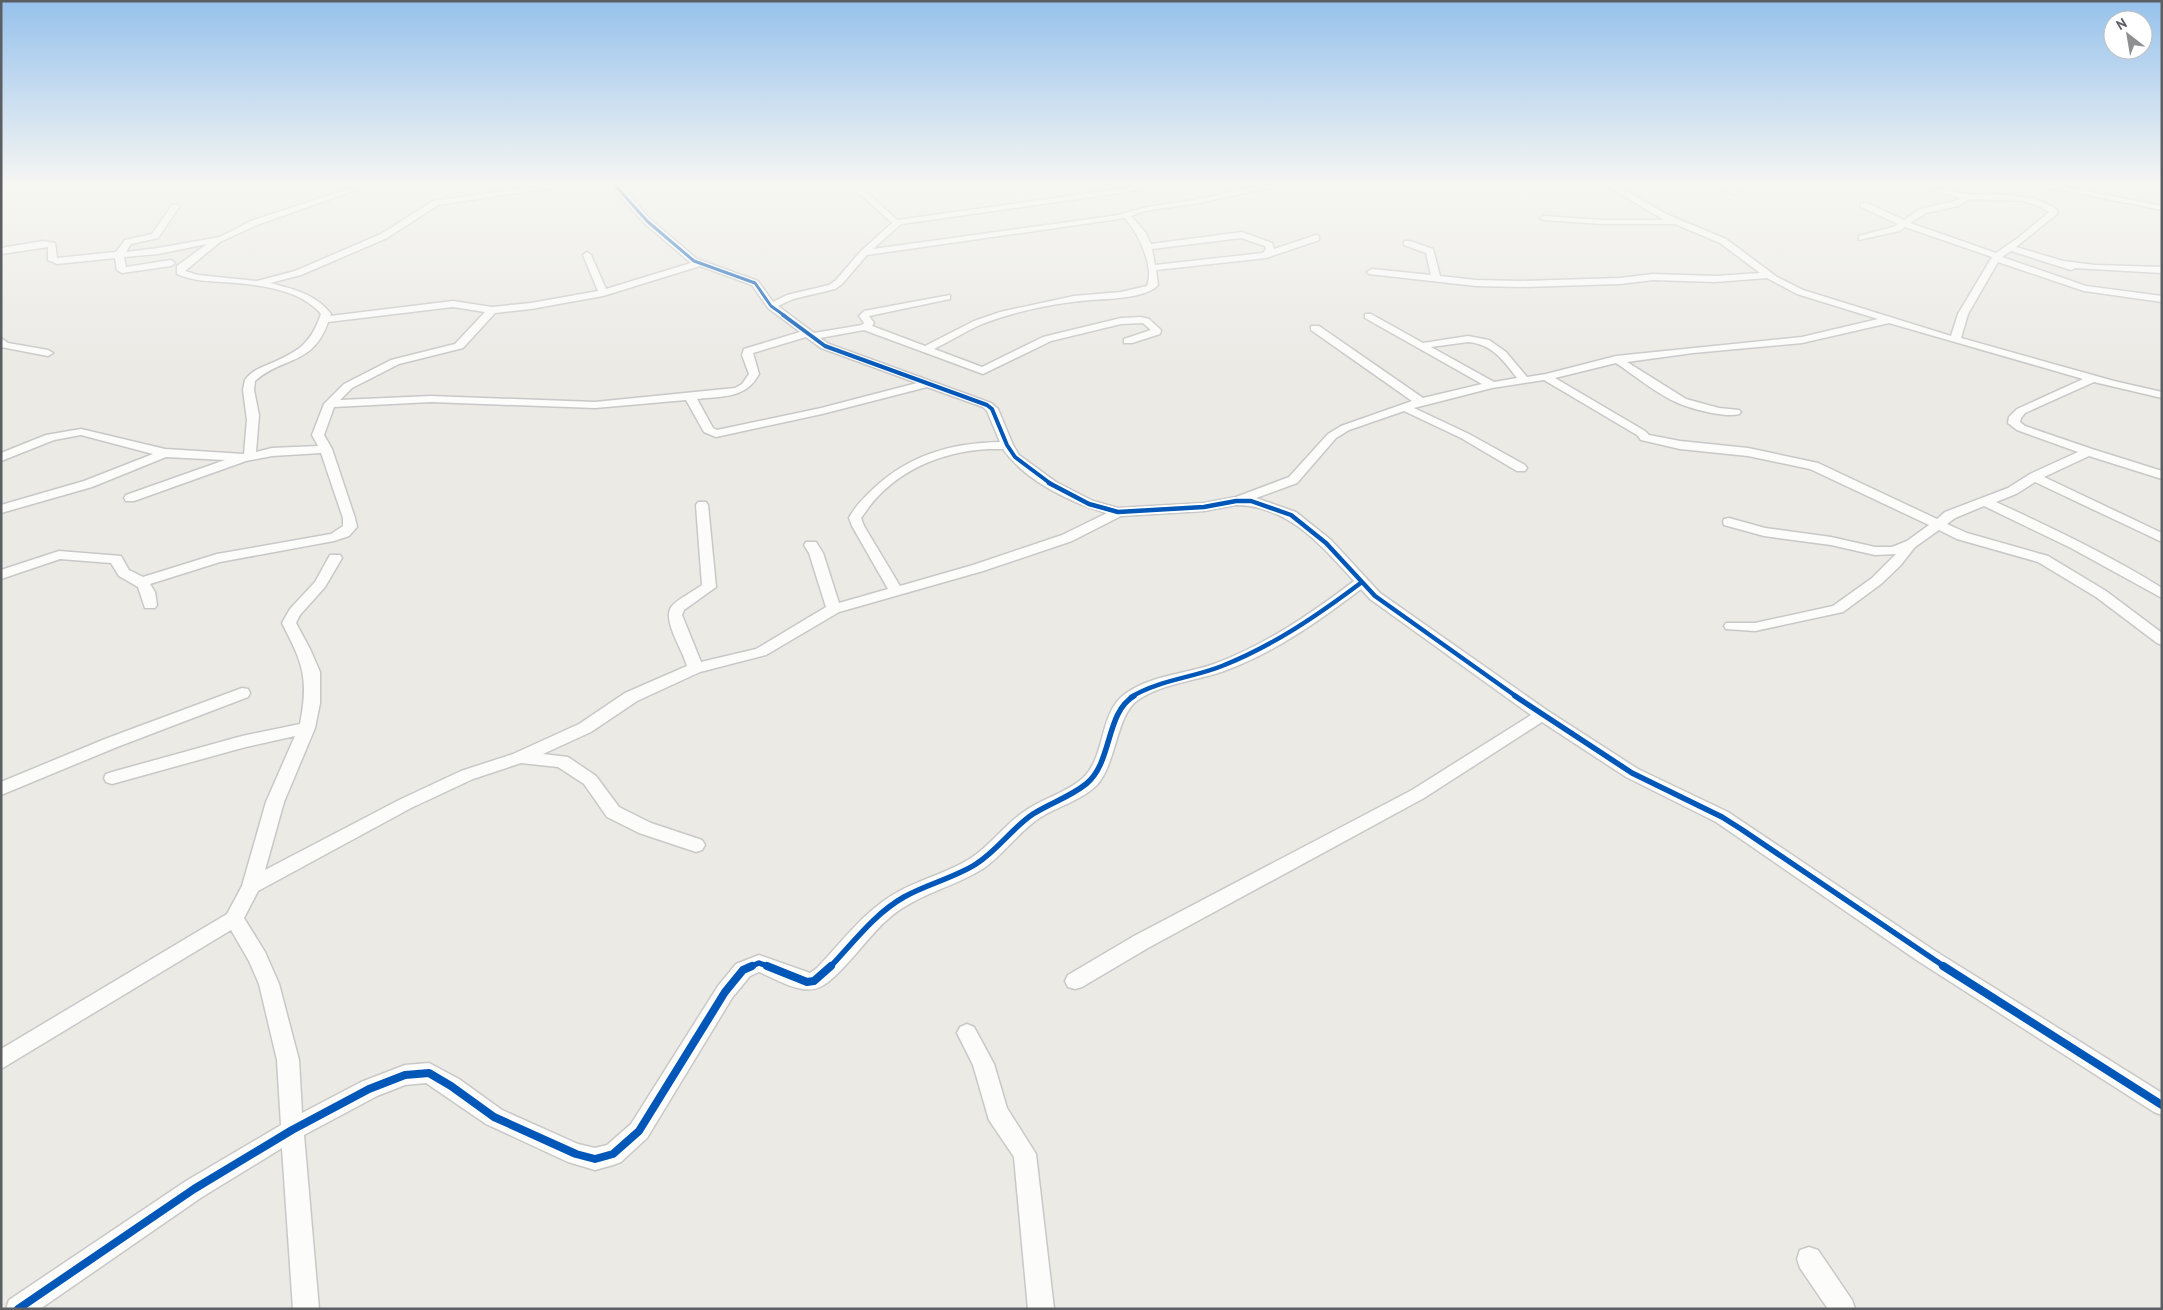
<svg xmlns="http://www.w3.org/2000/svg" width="2163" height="1310" font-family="'PT Sans',sans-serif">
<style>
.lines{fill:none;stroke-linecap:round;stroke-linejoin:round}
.street-casing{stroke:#c8c8c8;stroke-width:3}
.street{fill:#fcfcfb;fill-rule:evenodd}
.cycleway-far4-casing{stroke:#fff;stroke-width:5}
.cycleway-far3-casing{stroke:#fff;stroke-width:6}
.cycleway-far2-casing{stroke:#fff;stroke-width:8}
.cycleway-far1-casing{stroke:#fff;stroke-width:9}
.cycleway-casing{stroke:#fff;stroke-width:11}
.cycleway-far4{stroke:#0057b8;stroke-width:3}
.cycleway-far3{stroke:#0057b8;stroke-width:4}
.cycleway-far2{stroke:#0057b8;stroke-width:4.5}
.cycleway-far1{stroke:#0057b8;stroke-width:5.5}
.cycleway{stroke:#0057b8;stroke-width:8}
</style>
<rect width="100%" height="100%" fill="#ebeae5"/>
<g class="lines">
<!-- street casing -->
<g class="street-casing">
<path id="street" d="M354 183H364L367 186 257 225 220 242 185 271 198 275 257 281 295 271 381 234 433 201 559 183H582L438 205 387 238 301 275 270 283C293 289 316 294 331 314L330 316 453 301 492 307 531 303 598 291 583 255 587 252 591 255 606 289 691 263 644 223 609 183H618L650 219 697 259 758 281 773 302 787 295 829 285 836 280 861 251 892 223 848 183H857L897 220 1127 188 1133 187 1131 183H1139L1141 188 1127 192 901 224 873 249 1119 215C1146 205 1172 204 1199 199 1230 193 1260 183 1292 183L1199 203 1144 211 1131 216 1145 232 1151 244 1242 232 1272 243 1274 249 1316 235 1319 236V240L1266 258 1156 270 1158 285C1147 298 1108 299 1091 300 1055 303 1016 311 982 324 966 331 950 341 934 349L982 367 1043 337 1121 318 1141 317 1149 319 1161 330 1160 334 1132 343H1124V339L1151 330 1143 323 1121 324 1051 341 983 374 864 330 820 338 829 344 991 403 998 409 1013 445 1019 455 1056 482 1093 501 1118 508 1204 503 1236 497 1289 477 1328 434 1341 426 1412 401 1311 330V326H1319L1423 398 1482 384 1365 318V314H1371L1423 343 1468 336 1489 340 1506 352 1527 377 1546 374 1616 356 1802 337 1878 319 1797 294 1767 278 1715 282 1653 280 1620 284 1520 287 1476 286 1369 274 1367 272 1372 269 1431 275 1426 253 1404 245V241H1410L1433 249 1440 276 1476 280 1520 281 1620 278 1653 274 1715 276 1760 273 1720 243 1675 224H1602L1544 220 1540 218 1544 216 1602 220H1664L1602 183H1613L1666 214 1726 239 1777 277 1803 290 1951 336 1958 314 1992 257 1905 227 1899 231 1859 240V236L1893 227 1898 224 1861 207V203H1867L1904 220 1920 209 1952 202 1961 198 1907 183C1928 183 1947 193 1968 194 1997 196 2032 191 2057 210V214L2016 247 2063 261 2095 265 2162 267V273L2075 268 2071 270 2011 251 2002 257 2086 286 2162 296V302L2084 291 1998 262 1968 314 1961 338 2114 381 2162 392V398L2094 382 2025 413 2021 418 2020 422 2025 426 2092 449 2162 471V479L2089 456 2044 477 2162 533V542L2035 482 2016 494 1996 502C2052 528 2109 555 2162 588V598L2071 548 1984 506 1955 518 1947 524 1967 533 2048 556 2106 591 2162 633V645L2157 643 2096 597 2038 562 1957 539 1939 530 1915 547 1900 566 1881 584 1843 612 1755 631 1726 629 1724 626 1726 623H1755L1833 606 1872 578 1896 554 1875 555 1831 545 1764 536 1724 525 1723 522 1724 519 1729 518 1765 528 1831 537 1875 547H1892L1907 541 1929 525 1810 469 1748 456 1680 449 1641 440 1637 435 1544 380 1492 388 1414 408 1469 434 1525 465 1527 468 1525 471H1517L1461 438 1404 411 1349 430 1336 438 1297 483 1256 498 1296 512 1331 540 1380 593 1548 711 1638 769 1728 812 1932 949 2162 1093V1115L2154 1112 1918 961 1716 822 1626 777 1542 722 1424 798 1148 948 1082 987 1075 989 1068 987 1065 981 1068 975 1134 936 1412 790 1531 715 1370 599 1361 589C1319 621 1274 653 1224 671 1196 681 1163 683 1138 700 1116 715 1117 762 1097 785 1082 800 1059 806 1041 817 1019 831 1005 853 984 868 953 888 915 894 887 920 868 936 840 978 820 987 802 996 776 979 759 972L750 976 732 998 647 1138 621 1162 613 1165 595 1170 568 1162 486 1124 426 1083 405 1085 377 1096 304 1135 319 1309H293L282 1148 202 1197 40 1309H6L9 1300 186 1181 281 1125 277 1060 259 984 249 961 231 930 1 1069V1049L227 914 242 886 266 802 295 736 242 748 112 784 106 782 104 778 106 774 112 772 242 736 300 724C309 677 303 664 282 623L290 609 315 582 330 555H340L342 558 325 587 300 615 296 623 310 649 320 672V703L315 728 284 802 265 870 399 800 461 771 513 754 579 724 625 693 687 666C683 650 661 619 672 606 679 598 693 592 702 585L696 505 698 502H706L708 505 716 587 684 610 682 615 701 662 756 649 826 607 809 553 804 545 806 542H816L823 553 839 603 888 589 852 526 849 518C855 506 864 498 873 489 909 455 951 443 1000 442L987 411 983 407 927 387 822 414 716 437 704 432 686 400 595 408 431 402 334 407 324 435 332 449 355 518 357 527 349 536 334 541 220 562 150 584 155 592 157 605 155 608H145L138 587 119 576 111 563 60 559 1 579V570L59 551 121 556 129 570 143 577 217 554 331 534 343 526V518L321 453 272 456 246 461 134 501H126L124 498 126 495 225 460 166 457 92 487 1 513V505L84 481 153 454 81 435 54 440 1 461V453L46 435 81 429 165 449 244 454 247 420 243 390 245 380C250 372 258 369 267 365 297 352 310 346 321 314 300 288 254 284 223 282 207 281 192 281 177 274V266L207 244 158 254 124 257 126 267 171 260 175 263 171 266 122 273 117 270 115 258 57 264 48 260V247L1 254V248L43 241 55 243 57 258 116 252 125 240 152 234 172 205H178L179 207 158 238 131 244 126 252 158 248 220 237 251 221 357 186ZM1970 199C1996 202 2027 195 2049 212L2018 238 1996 253 1910 223 1926 213 1958 206ZM1125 218C1138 233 1155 267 1147 286L1121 292 1074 296 1000 312 974 321 925 346 872 326 874 323 869 316 950 299V295L864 311 859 316 864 323 862 325 814 333 778 306 793 299 835 289 842 284 867 255ZM1241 238 1265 246 1266 249 1263 253 1155 265 1152 249ZM700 266 752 285 768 308 800 332 744 349 742 355 749 374 742 384 735 388 595 402 431 396 340 400 352 388 399 364 463 348 495 313 531 309 603 296ZM453 307 485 312 455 344 391 360 344 384 324 404 312 435 318 446 272 448 256 452 259 415 254 390 255 381C283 356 313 366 328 322ZM1889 323 2083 379 2017 409 2009 417 2008 423 2017 430 2078 452 2030 474 2008 488 1945 512 1937 519 1818 463 1748 448 1680 441 1649 435 1645 431 1555 378 1616 363C1634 375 1658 395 1678 403 1692 409 1725 418 1739 414L1741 412 1739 410 1719 408 1686 399 1627 362 1693 353 1802 343ZM806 337 821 348 917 383 821 408 717 430 713 428 697 399C722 396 746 399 759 374L753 353ZM1468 342C1492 344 1503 360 1517 378L1494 382 1431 347ZM988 449H1003C1024 480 1071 503 1107 513L1062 535 973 565 900 586 864 526 861 518 864 514C892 472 939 452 988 449ZM1236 505C1288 505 1322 546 1354 581 1311 614 1265 645 1214 664 1186 674 1151 675 1125 694 1099 713 1106 755 1084 777 1067 793 1043 798 1025 811 1005 824 991 845 971 858 948 873 920 879 896 893 864 911 842 942 817 968L810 973 759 955 736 964 718 986 631 1124 607 1145 595 1148 578 1144 502 1110 459 1079 429 1063 405 1065 361 1082 302 1113 299 1060 279 984 265 952 244 918 258 891 411 808 473 779 521 763 558 767 584 784 607 817 639 833 696 852 702 850 705 845 702 840 651 823 619 807 596 776 568 757 543 754 591 732 637 701 700 672 766 655 839 612 983 571 1072 541 1121 516 1204 511Z
M1707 183H1720L1741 192 1734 194Z
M2027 183H2045L2162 206V210Z
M1 338 8 343 48 350 53 353 48 356 1 347Z
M242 688 248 689 250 693 248 697 117 747 1 795V782L105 739Z
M967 1024 974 1027 994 1064 1007 1108 1036 1154 1054 1309H1028L1014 1157 989 1120 973 1065 957 1033 960 1027Z
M1809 1247 1818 1250 1852 1300 1855 1309H1828L1800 1268 1797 1259 1800 1250Z"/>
</g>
<!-- street -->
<use href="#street" class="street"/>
<!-- cycleway-far4 casing -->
<g class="cycleway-far4-casing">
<path id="cycleway-far4" d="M613 183 647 221 694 261 755 283 771 306 785 316"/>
</g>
<!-- cycleway-far3 casing -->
<g class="cycleway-far3-casing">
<path id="cycleway-far3" d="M783 315 825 346 987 405 992 409 1007 445 1015 457 1051 484"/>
</g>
<!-- cycleway-far2 casing -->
<g class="cycleway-far2-casing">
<path id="cycleway-far2" d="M1049 483 1089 504 1118 512 1204 507 1236 501H1251L1291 515 1326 543 1375 596 1517 697
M1131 697C1159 680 1192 678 1222 666 1273 646 1318 615 1362 582"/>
</g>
<!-- cycleway-far1 casing -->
<g class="cycleway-far1-casing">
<path id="cycleway-far1" d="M1515 696 1632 773 1722 817 1741 829 1945 967
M749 967 759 963 770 967
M830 967C853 943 874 914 904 897 927 884 954 878 976 864 998 850 1012 828 1033 814 1050 803 1070 797 1086 784 1113 762 1105 713 1134 696"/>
</g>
<!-- cycleway casing -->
<g class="cycleway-casing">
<path id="cycleway" d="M767 966 807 982 814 981 831 966
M1943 966 2162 1105
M18 1309 194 1189 292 1130 369 1089 405 1075 429 1073 451 1086 494 1117 576 1154 595 1159 613 1154 639 1131 725 992 743 970 752 966"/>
</g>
<!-- cycleway-far4 -->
<use href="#cycleway-far4" class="cycleway-far4"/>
<!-- cycleway-far3 -->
<use href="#cycleway-far3" class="cycleway-far3"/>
<!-- cycleway-far2 -->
<use href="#cycleway-far2" class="cycleway-far2"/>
<!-- cycleway-far1 -->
<use href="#cycleway-far1" class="cycleway-far1"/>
<!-- cycleway -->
<use href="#cycleway" class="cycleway"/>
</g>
<!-- sky -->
<linearGradient id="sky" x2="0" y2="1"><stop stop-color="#96c2ec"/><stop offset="0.5" stop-color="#f6f6f3"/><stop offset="1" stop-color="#f6f6f3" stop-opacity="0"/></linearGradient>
<rect width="2163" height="367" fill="url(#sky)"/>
<!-- border -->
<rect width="2163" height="1310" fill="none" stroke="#5b5e63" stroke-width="5"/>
<!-- north arrow -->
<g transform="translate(2128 35) rotate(329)"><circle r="24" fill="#ffffff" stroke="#bdbfc1"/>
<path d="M0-4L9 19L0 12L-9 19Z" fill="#8d8f90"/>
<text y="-8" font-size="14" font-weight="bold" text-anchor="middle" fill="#5b5e63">N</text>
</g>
</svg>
